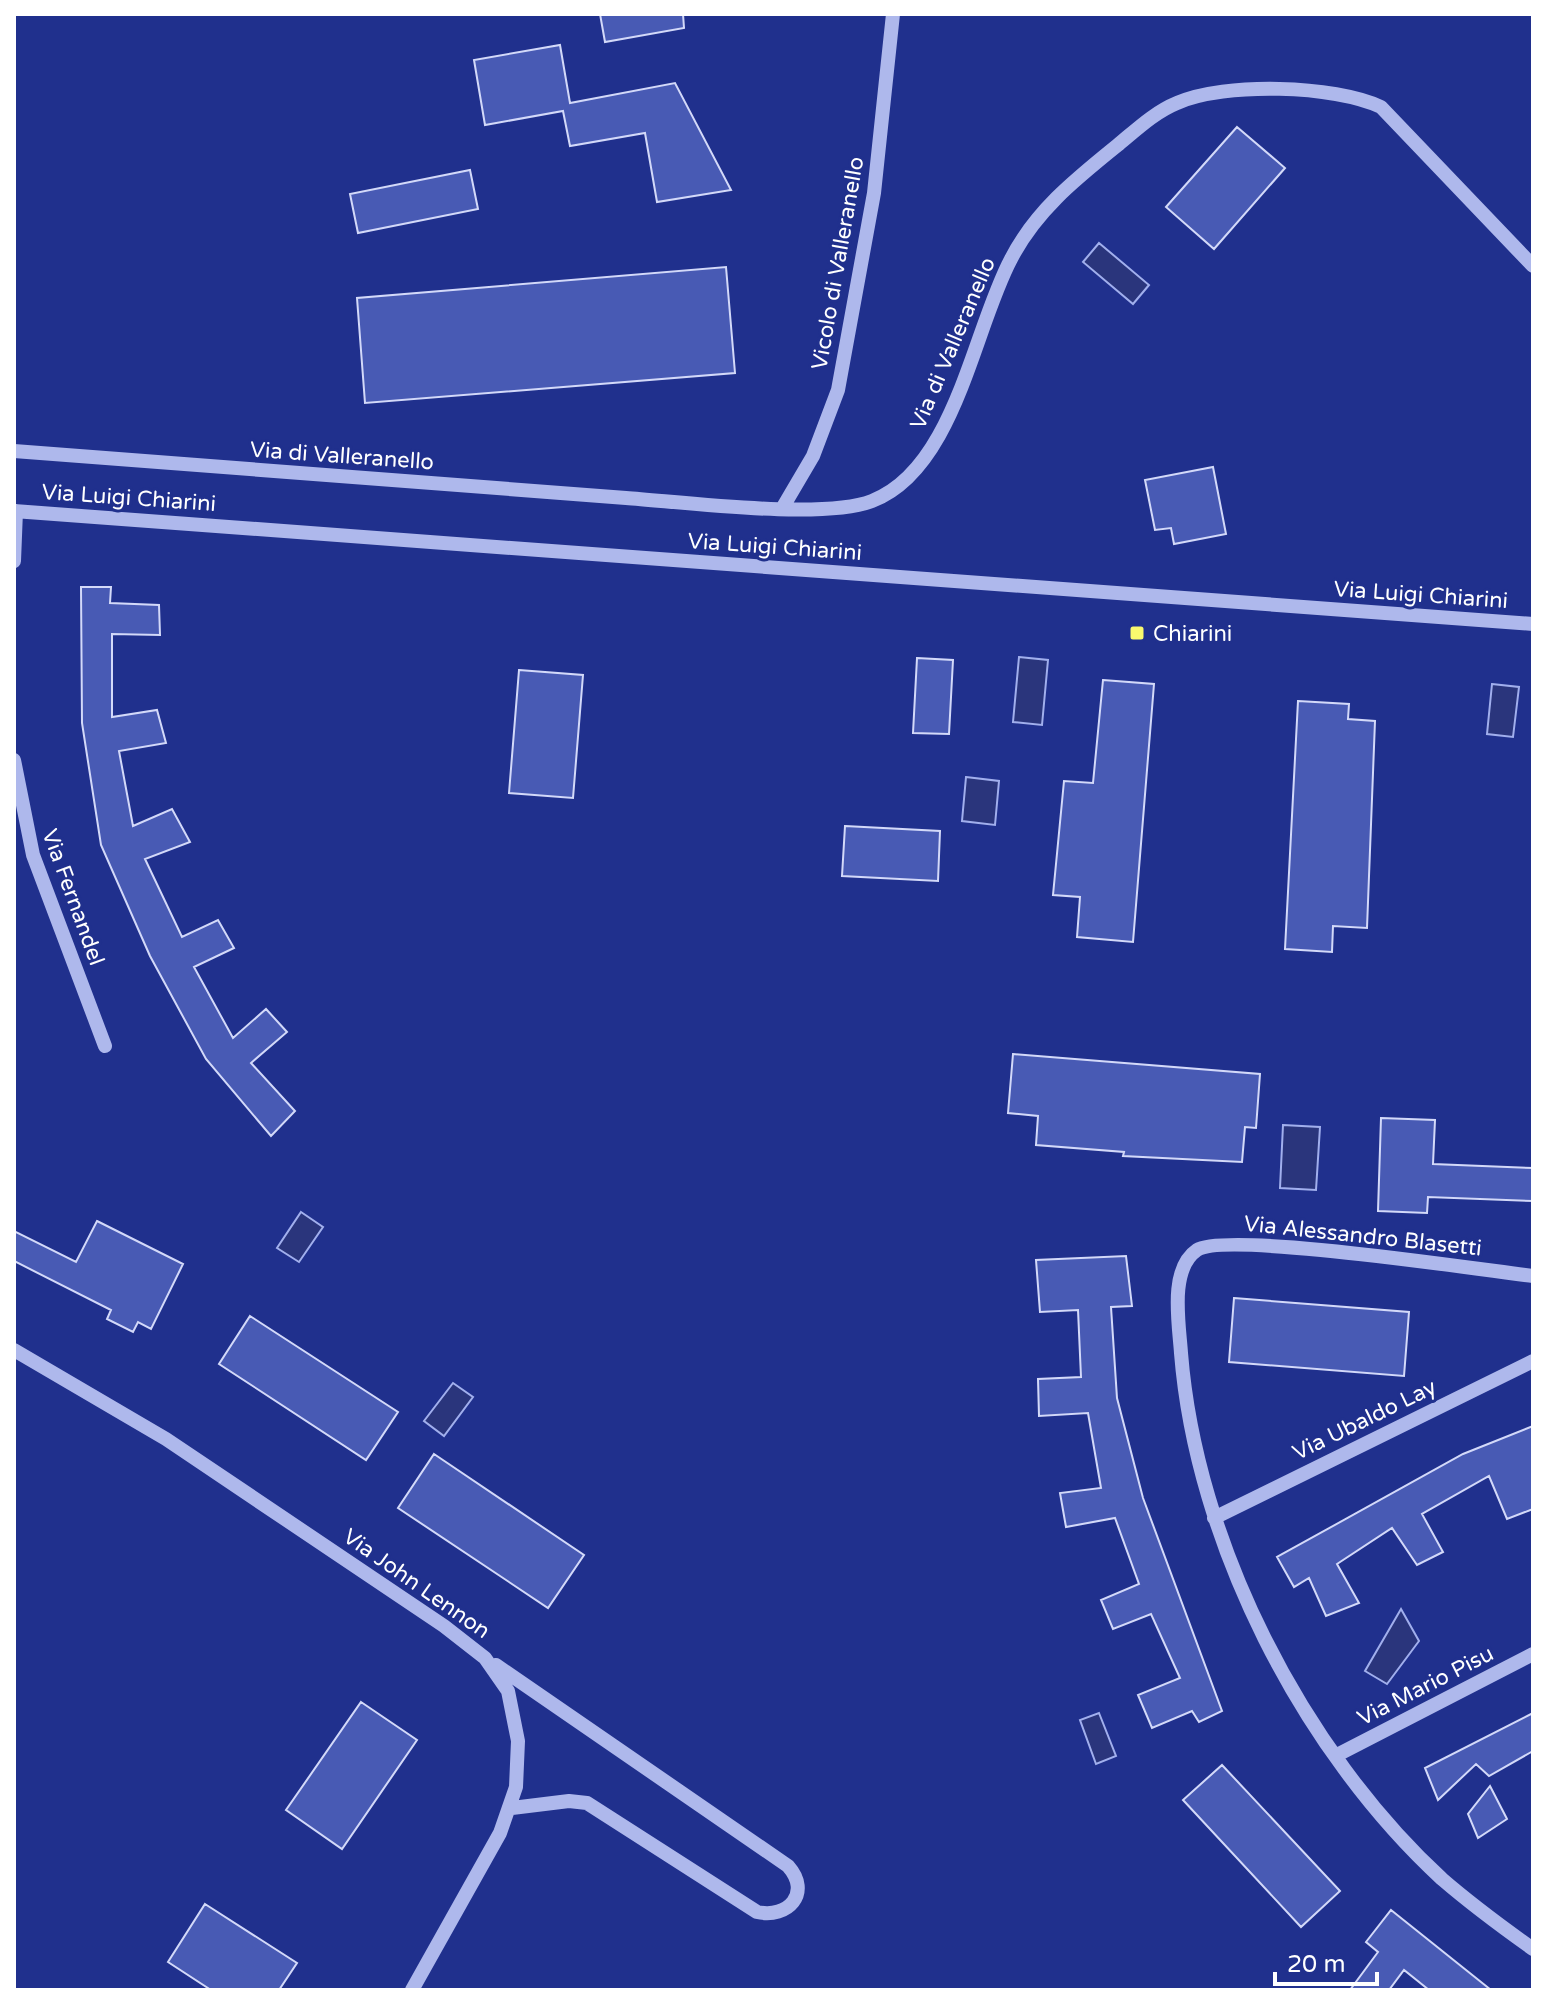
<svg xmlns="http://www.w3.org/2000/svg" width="1547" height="2004" font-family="'Varela Round',sans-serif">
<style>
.water{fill:#2a357c;stroke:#a1afed;stroke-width:2}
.building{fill:#485ab4;stroke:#d3d9f9;stroke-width:2}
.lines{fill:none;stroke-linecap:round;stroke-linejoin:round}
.minor{stroke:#aeb8ec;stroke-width:14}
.poi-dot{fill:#f9f96e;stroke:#20308d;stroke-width:3}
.labels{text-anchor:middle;stroke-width:6;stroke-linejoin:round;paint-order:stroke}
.street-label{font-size:22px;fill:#fff;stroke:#20308d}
.poi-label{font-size:22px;fill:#fff;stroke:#20308d;text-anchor:start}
</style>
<rect width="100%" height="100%" fill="#20308d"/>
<!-- water -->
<path class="water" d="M1099 243 1149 285 1133 304 1083 262Z
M1019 657 1048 660 1042 725 1013 722Z
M1492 684 1519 687 1513 737 1487 734Z
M966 777 999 781 995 825 962 821Z
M1283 1125 1320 1127 1316 1190 1280 1188Z
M301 1212 323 1227 299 1262 277 1248Z
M453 1383 473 1397 444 1436 424 1421Z
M1401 1609 1419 1641 1387 1684 1365 1671Z
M1099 1713 1116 1756 1096 1764 1080 1720Z"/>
<!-- building -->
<path class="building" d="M600 14H683L684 28 605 42Z
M560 45 570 103 675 83 731 190 657 202 645 133 570 146 563 111 485 125 474 60Z
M1237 127 1285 168 1214 249 1166 207Z
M470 170 478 209 358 233 350 194Z
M726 267 735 373 365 403 357 298Z
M1213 467 1226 534 1174 544 1171 528 1155 530 1145 480Z
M81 587H111L110 603 159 605 160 635 112 634V717L157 710 166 743 119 751 133 826 172 809 190 842 145 859 182 937 218 920 234 948 194 967 233 1038 266 1009 287 1032 251 1063 295 1111 271 1136 206 1059 150 956 101 845 82 723Z
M917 658 953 660 949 734 913 733Z
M519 670 583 675 573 798 509 793Z
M1103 680 1154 684 1133 942 1077 937 1080 897 1053 895 1064 781 1093 783Z
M1298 701 1349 704 1348 719 1375 721 1367 928 1333 926 1332 952 1285 949Z
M845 826 940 831 938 881 842 876Z
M1013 1054 1260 1074 1256 1128 1245 1127 1242 1162 1123 1156 1124 1152 1036 1145 1038 1116 1008 1113Z
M1381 1118 1435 1120 1433 1164 1533 1168V1201L1428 1197 1427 1213 1378 1211Z
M97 1221 183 1264 151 1329 138 1322 133 1332 107 1319 111 1310 14 1261V1231L76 1262Z
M1126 1256 1132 1306 1111 1307 1117 1398 1143 1498 1222 1711 1199 1722 1192 1711 1152 1728 1138 1695 1180 1678 1151 1614 1113 1629 1101 1600 1139 1584 1115 1518 1066 1527 1060 1493 1101 1488 1088 1413 1039 1416 1038 1379 1081 1377 1078 1310 1040 1312 1036 1260Z
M1234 1298 1409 1312 1404 1376 1229 1362Z
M250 1316 398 1412 366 1460 219 1364Z
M1533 1426V1509L1507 1519 1489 1476 1422 1514 1443 1552 1417 1565 1392 1528 1337 1564 1359 1603 1326 1616 1309 1578 1294 1587 1277 1557 1463 1454Z
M434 1454 584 1555 548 1608 398 1508Z
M361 1702 417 1740 342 1849 286 1810Z
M1533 1713V1751L1489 1776 1476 1764 1438 1800 1425 1768Z
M1222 1765 1340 1891 1301 1927 1183 1800Z
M1490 1786 1507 1819 1478 1838 1468 1814Z
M205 1904 297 1963 279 1990H211L168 1962Z
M1391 1910 1491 1990H1429L1404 1970 1389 1990H1350L1378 1952 1366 1942Z"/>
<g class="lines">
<!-- minor -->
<path class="minor" d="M14 451C218 467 422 483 626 498 683 502 823 520 872 501 955 469 973 330 1011 259 1036 210 1077 178 1119 144 1137 129 1155 112 1177 103 1225 82 1334 85 1381 107L1533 266
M783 507 813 456 838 390 874 193 893 14
M14 511 1533 624
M14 561 16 511
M14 760 33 855 105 1046
M1533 1276C1482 1270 1226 1231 1197 1250 1169 1269 1179 1323 1181 1353 1196 1542 1302 1750 1442 1879 1471 1904 1502 1927 1533 1949
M14 1350 166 1439 444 1626 485 1658 508 1691 518 1741 516 1787 500 1833 412 1990
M1214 1518 1533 1361
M496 1665 788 1866C812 1893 788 1919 757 1912L587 1803 569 1801 512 1808
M1337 1755 1533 1654"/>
</g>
<!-- markers -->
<rect class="poi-dot" x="1129" y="625" width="16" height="16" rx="4"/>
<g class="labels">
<!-- street labels -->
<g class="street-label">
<text transform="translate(837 263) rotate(-80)" y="8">Vicolo di Valleranello</text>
<text transform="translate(952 343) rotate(-67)" y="8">Via di Valleranello</text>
<text transform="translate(342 455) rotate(4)" y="8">Via di Valleranello</text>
<text transform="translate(129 497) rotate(4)" y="8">Via Luigi Chiarini</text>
<text transform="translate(775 546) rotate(4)" y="8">Via Luigi Chiarini</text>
<text transform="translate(1421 594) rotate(4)" y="8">Via Luigi Chiarini</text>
<text transform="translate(74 897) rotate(70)" y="8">Via Fernandel</text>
<text transform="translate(1363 1235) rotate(6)" y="8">Via Alessandro Blasetti</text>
<text transform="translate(1364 1419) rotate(-26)" y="8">Via Ubaldo Lay</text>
<text transform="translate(417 1583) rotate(35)" y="8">Via John Lennon</text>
<text transform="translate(1425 1685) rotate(-27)" y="8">Via Mario Pisu</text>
</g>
<!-- poi labels -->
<g class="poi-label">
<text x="1153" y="641">Chiarini</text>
</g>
</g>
<!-- border -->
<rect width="1547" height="2004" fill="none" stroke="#ffffff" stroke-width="32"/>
<!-- scale -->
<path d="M1275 1972v12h102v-12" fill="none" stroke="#ffffff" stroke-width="4"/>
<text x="1287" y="1972" font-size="24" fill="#ffffff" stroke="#20308d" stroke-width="6" paint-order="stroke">20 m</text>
</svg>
